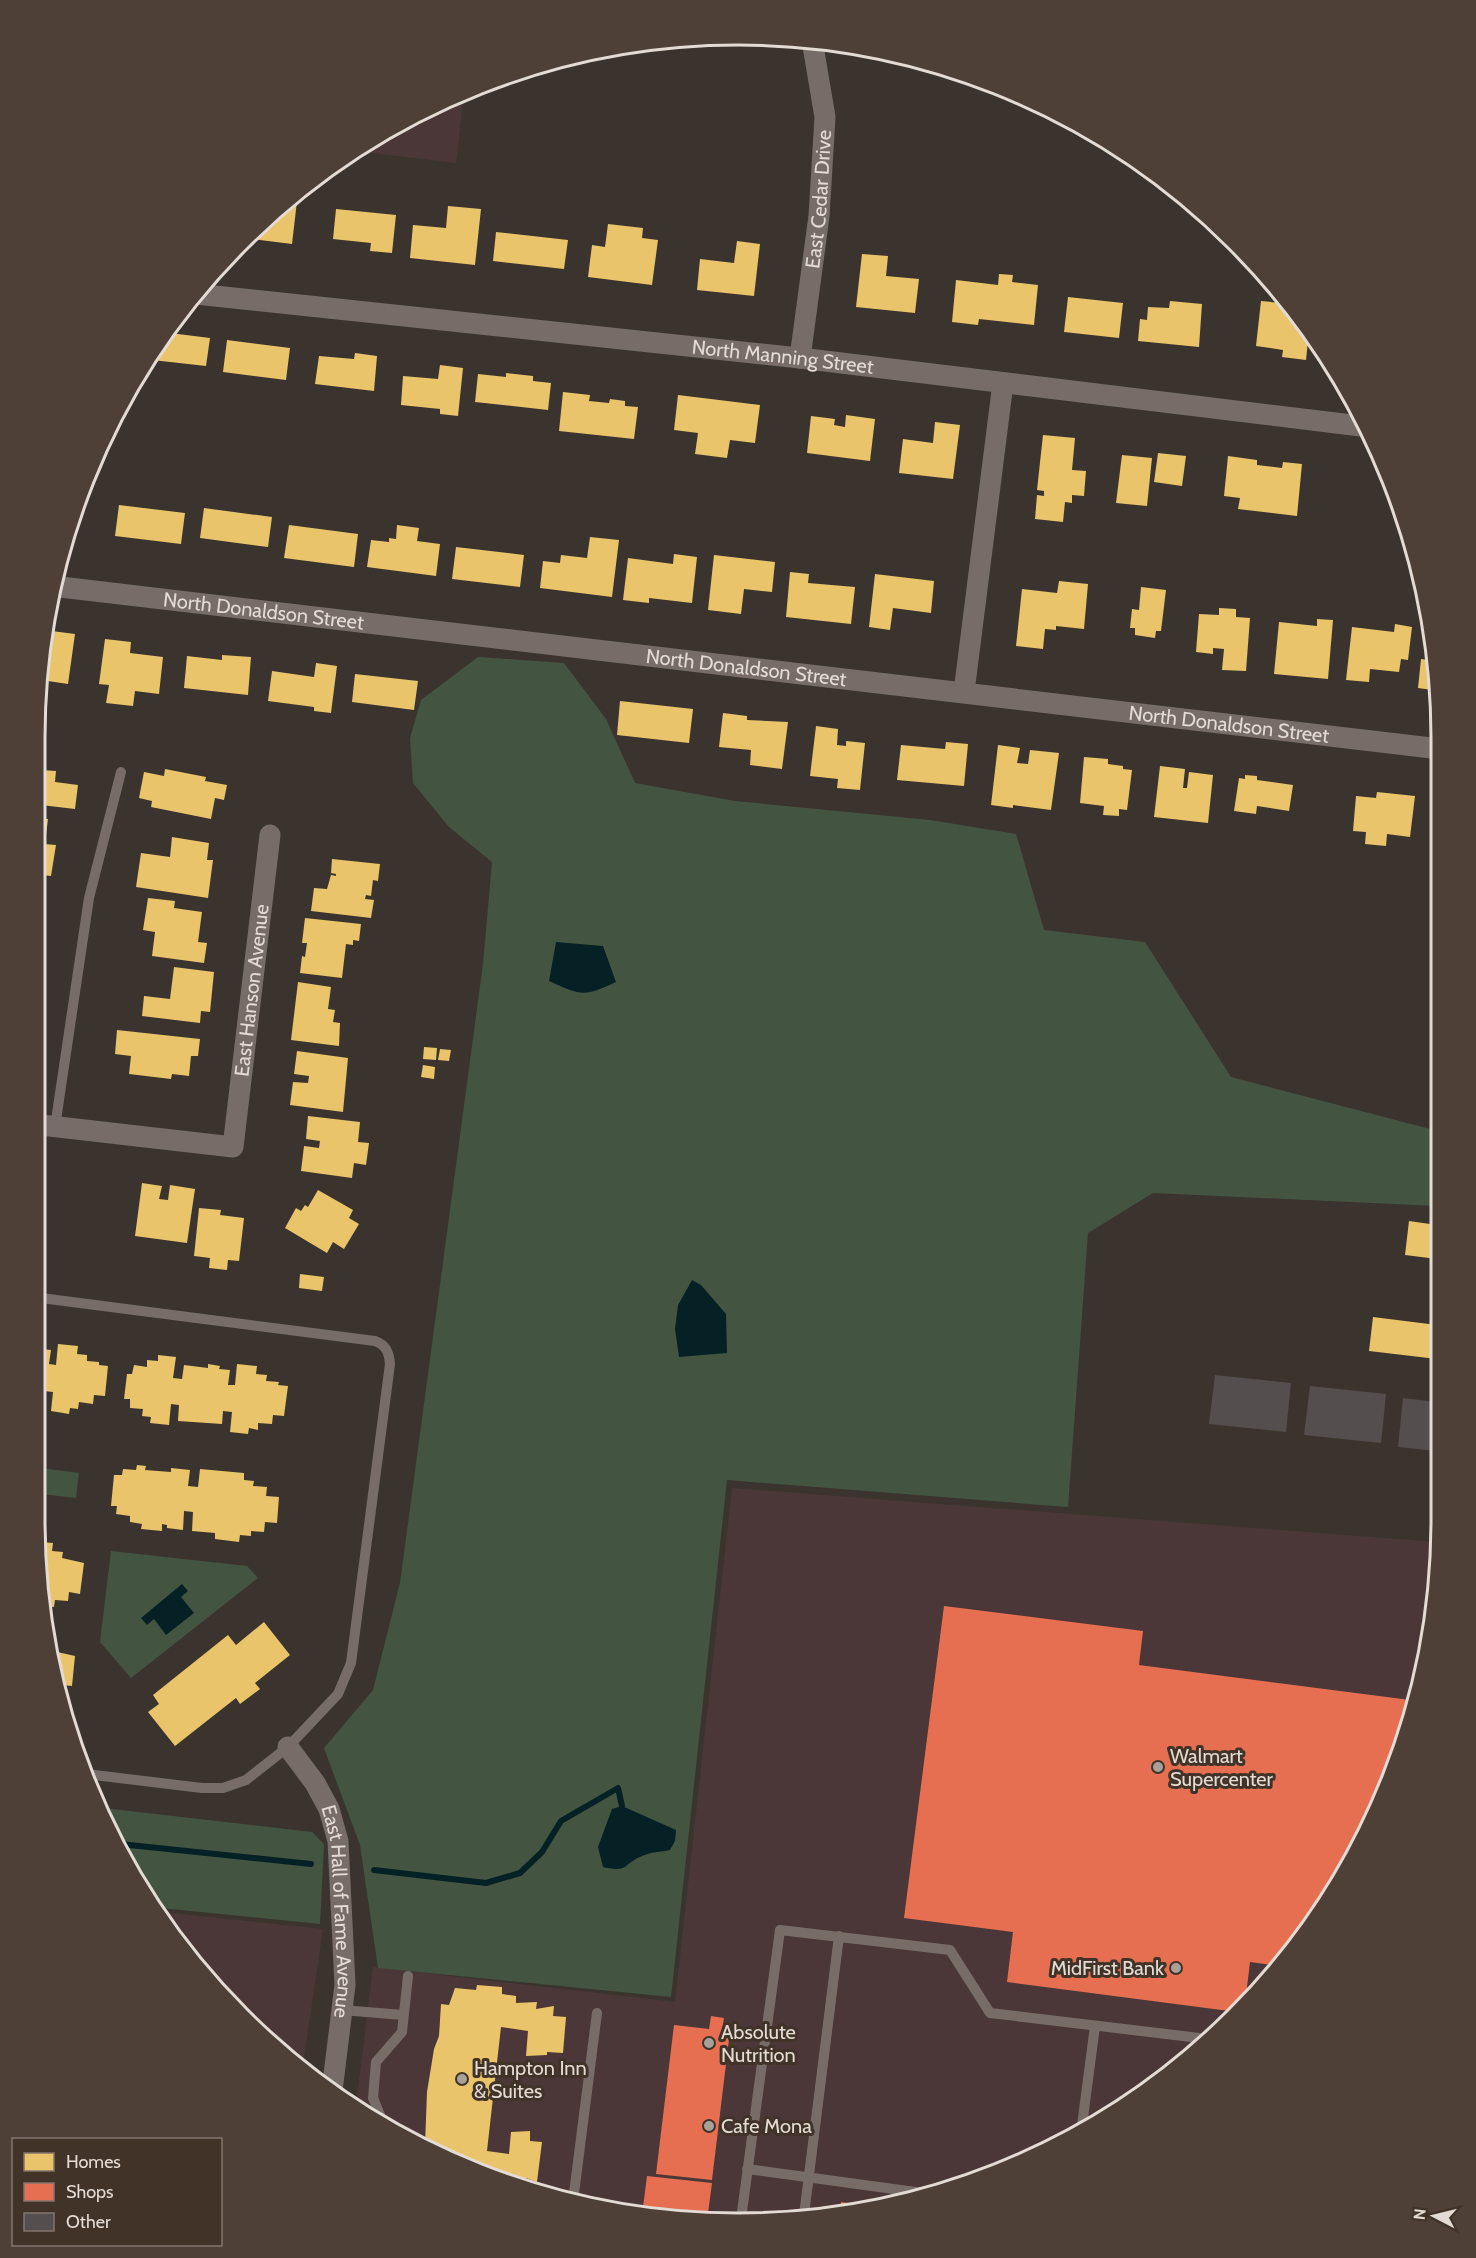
<svg xmlns="http://www.w3.org/2000/svg" width="1476" height="2258" font-family="Cabin,sans-serif">
<style>
.commercial{fill:#4b3737}
.green{fill:#435541}
.water{fill:#062125}
.homes{fill:#e9c46a}
.shops{fill:#e76f51}
.lines{fill:none;stroke-linecap:round;stroke-linejoin:round}
.stream{stroke:#062125;stroke-width:6}
.building{fill:#544e4e}
.lane{stroke:#776c68;stroke-width:10}
.street{stroke:#776c68;stroke-width:21}
.poi-dot{fill:#a8a19a;stroke:#413328;stroke-width:2}
.labels{text-anchor:middle;stroke-width:6;stroke-linejoin:round;paint-order:stroke}
.street-label{font-size:20px;fill:#e3dbd4;stroke:#413328}
.poi-label{font-size:20px;fill:#e3dbd4;stroke:#413328;text-anchor:start}
.rim{fill:none;stroke:#e3dbd4;stroke-width:3}
</style>
<rect width="100%" height="100%" fill="#3b342e"/>
<!-- commercial -->
<path class="commercial" d="M464 93 456 163 356 151 427 107Z
M732 1488 1436 1542 1435 1612 1417 1702 1369 1831 1267 1984 1167 2078 1089 2129 1007 2170 876 2210 692 2222 600 2210 469 2170 356 2105 373 1967 675 2002Z
M153 1911 323 1929 302 2071 209 1984Z"/>
<!-- green -->
<path class="green" d="M478 657 564 663 606 719 635 783 735 801 930 820 1016 834 1044 930 1145 942 1231 1077 1438 1131 1437 1206 1153 1193 1088 1233 1068 1507 727 1480 671 1997 378 1968 360 1845 324 1748 373 1690 400 1583 483 964 492 862 449 827 413 783 410 738 421 700Z
M41 1468 79 1473 76 1498 41 1494Z
M111 1551 247 1566 258 1578 131 1678 100 1642Z
M103 1808 312 1832 324 1844 320 1924 151 1907Z"/>
<!-- water -->
<path class="water" d="M556 942 603 946 616 982C584 997 582 996 549 981Z
M692 1280 701 1285 726 1314 727 1353 679 1357 675 1329 678 1305Z
M182 1584 188 1591 181 1597 194 1613 166 1635 154 1619 147 1625 141 1618Z
M622 1806 676 1830 675 1841 670 1850C661 1852 650 1852 642 1856 622 1864 630 1873 603 1867L598 1847 612 1809Z"/>
<!-- homes -->
<path class="homes" d="M288 200 297 201 292 244 251 239V234Z
M448 206 481 209 475 265 410 258 413 225 446 228Z
M336 209 396 215 392 253 370 251 371 243 333 239Z
M608 224 643 228 642 238 658 240 652 285 588 277 592 245 605 247Z
M496 232 568 240 564 269 493 261Z
M737 241 760 244 754 296 697 290 700 259 734 263Z
M862 254 888 256 886 276 919 279 915 313 856 307Z
M999 274 1013 275 1012 282 1038 285 1034 325 979 319 978 325 952 322 956 280 998 285Z
M1068 297 1123 303 1119 338 1064 332Z
M1170 301 1202 304 1199 347 1138 341 1140 319 1147 320 1148 307 1169 308Z
M1261 301 1291 304 1296 310 1309 331 1306 360 1282 357 1283 350 1256 346Z
M170 333 210 338 206 366 152 360Z
M227 340 290 348 286 380 223 372Z
M355 353 377 356 374 391 315 384 319 356 354 359Z
M440 365 463 368 458 416 440 414V409L401 405 403 376 438 379Z
M506 373 533 376V381L551 383 548 410 475 402 478 374 506 377Z
M563 392 590 395 589 401 609 403 610 399 625 401V406L638 407 634 439 559 431Z
M678 395 760 405 755 443 730 440 727 458 695 454 698 433 674 430Z
M846 415 875 419 870 461 807 453 811 416 835 419 834 425 845 427Z
M935 422 960 425 953 479 899 473 903 439 933 443Z
M1043 435 1075 438 1072 470 1086 471 1084 496 1072 495V503L1065 502 1063 522 1035 519 1037 495 1044 496V491L1037 490Z
M1158 453 1186 456 1182 486 1154 482Z
M1122 455 1152 458 1147 506 1116 503Z
M1228 456 1257 460V465L1282 468 1283 462 1302 464 1297 516 1238 509 1240 498 1224 496Z
M81 496 78 530 69 529Z
M119 505 185 513 181 544 115 536Z
M204 508 272 517 268 547 200 538Z
M289 525 358 534 354 567 284 558Z
M397 525 419 528 417 541 440 544 436 576 367 567 371 540 389 542V538L396 539Z
M590 537 619 540 612 597 540 588 543 561 560 563 561 555 587 558Z
M456 547 524 555 520 587 452 579Z
M674 554 697 557 692 603 649 598V603L623 600 628 558 673 564Z
M714 555 775 562 772 592 744 589 741 614 708 610Z
M790 572 809 574 808 583 855 587 851 624 786 617Z
M875 574 934 581 931 613 893 608 890 630 869 627Z
M1059 581 1088 584 1084 629 1056 626V630L1045 629 1043 649 1016 646 1022 589 1057 593Z
M1141 587 1166 590 1161 631H1156L1155 638 1135 635V628H1130L1132 609 1139 610Z
M1219 608 1236 609V617L1250 618 1246 671 1222 670 1224 649 1213 648V654L1196 652 1199 614 1219 615Z
M1317 619 1333 620 1328 679 1274 674 1279 622 1317 626Z
M1395 624 1412 627 1408 660 1401 659 1399 672 1370 669 1369 682 1346 680 1352 627 1394 632Z
M44 630 75 634 68 684 41 680V646Z
M105 639 131 642 130 653 163 657 159 694 135 691 133 706 106 703 109 685 99 684Z
M222 655 251 657 248 695 184 688 187 656 222 660Z
M1421 659 1435 661 1440 691 1418 688Z
M316 663 337 666 331 713 314 711V707L268 701 272 671 314 677Z
M355 674 418 681 414 710 352 702Z
M620 701 693 709 689 743 617 735Z
M723 713 747 716V720L788 722 782 769 750 765 751 750 719 747Z
M816 726 838 729 837 745 846 746V741L865 743 860 790 837 788 838 779 810 776Z
M946 742 968 744 964 786 897 780 901 745 945 749Z
M998 745 1020 748 1017 763 1028 764 1030 750 1059 753 1051 810 1013 805V808L991 805Z
M1084 757 1108 759V764L1123 766V769L1132 770 1127 810 1119 809V816L1103 815 1104 806 1080 803Z
M1160 766 1185 769 1183 788H1187L1189 772 1213 775 1208 823 1154 817Z
M165 769 206 777 205 781 227 785 224 800 215 798 211 819 151 807 152 801 139 798 144 772 164 776Z
M41 770 56 771 55 782 78 785 75 809 41 805Z
M1245 775 1257 776V780L1293 785 1289 811 1257 806 1256 814 1234 811 1239 778 1245 779Z
M1377 792 1415 796 1410 837 1387 834 1386 846 1365 844 1366 832 1353 831 1356 796 1376 798Z
M41 818 48 819 45 844 56 845 51 876 41 875Z
M172 837 209 843 207 860H213L208 898 136 887 141 853 170 857Z
M332 859 380 864 378 881 373 880 371 896 366 895 365 899 374 900 371 918 311 911 314 888 327 889 331 875 336 876V874L331 873Z
M148 898 175 901 174 908 202 912 198 942 207 943 204 963 152 956 155 932 143 930Z
M305 918 361 924 359 941 353 940V945L346 944 342 978 300 973 302 956 305 957 307 943H302Z
M174 967 214 972 210 1012 201 1011 200 1023 142 1016 144 996 170 999Z
M298 982 331 987 328 1009 335 1010 333 1022 340 1023 339 1046 291 1040Z
M117 1030 200 1039 198 1056H191L189 1076 172 1074 171 1079 129 1074 131 1056 115 1054Z
M424 1047 437 1048 436 1060 423 1059Z
M440 1049 451 1050 449 1061 438 1060Z
M297 1051 348 1058 343 1112 290 1105 293 1082 308 1083 309 1076 294 1074Z
M423 1065 435 1067 434 1079 421 1077Z
M308 1116 360 1122 358 1142 369 1143 366 1165 354 1163 352 1178 301 1171 304 1146 319 1148 320 1141 306 1139Z
M142 1183 162 1186 159 1199 168 1200 170 1185 195 1189 187 1243 135 1236Z
M318 1190 353 1210 349 1218 359 1224 344 1249 333 1242 327 1253 285 1228 296 1208 301 1211 305 1205 308 1207Z
M199 1208 221 1210 220 1215 244 1218 239 1261 228 1260 227 1270 209 1268 210 1258 194 1256Z
M1409 1221 1437 1225V1259L1405 1255Z
M300 1274 324 1277 322 1291 299 1288Z
M1373 1317 1437 1325V1359L1369 1351Z
M58 1344 78 1346 77 1354 87 1355V1361L99 1362V1365L108 1366 105 1396 94 1395 93 1404 79 1402 78 1409 70 1408 69 1414 51 1411 53 1392 44 1391 43 1404H41V1349L51 1350 49 1364 56 1365Z
M158 1355 176 1357 173 1378 182 1379 184 1365 208 1368V1364L220 1366 219 1369 230 1370 228 1385H235L237 1364 257 1366 256 1374 267 1375 266 1381 279 1382 278 1385 288 1386 284 1416 273 1415 272 1424 258 1423V1430L249 1428 248 1434 230 1432 232 1412 223 1411 222 1424 178 1421 179 1405 171 1404 169 1425 150 1423 151 1417 142 1416 143 1409 130 1408V1399H124L127 1374H132L134 1365 147 1367V1360L158 1361Z
M137 1465 146 1466 145 1470 171 1472V1468L190 1470 188 1486 198 1487 200 1469 244 1473V1480L254 1481 253 1486 267 1487 266 1496 279 1497 277 1523 265 1522 264 1532 251 1531V1536L240 1535 239 1542 215 1539V1533L192 1531 193 1512 184 1511 183 1530 167 1528V1525L162 1524V1531L141 1529 142 1524 130 1522V1516L116 1514 117 1506H111L114 1475H122L123 1469 136 1470Z
M41 1542 53 1543 52 1551 63 1552 62 1558 84 1563 80 1594 69 1592 68 1601 55 1600 54 1607 45 1606 44 1611H41Z
M264 1622 290 1655 255 1683 260 1689 240 1704 236 1698 175 1746 148 1712 159 1704 153 1695 228 1635 236 1645Z
M48 1645H54L53 1651 75 1656 72 1686 61 1685 60 1693Z
M477 1985 502 1987V1994L516 1996V2003L537 2002 536 2009 554 2006 553 2016 566 2017 563 2053 547 2052V2055L526 2056 528 2031 501 2027 487 2151 509 2154 511 2132 530 2131V2141L542 2142 537 2182 526 2178 525 2186 469 2170 425 2145 427 2092 434 2049 439 2036 441 2004 449 2005 455 1988 476 1990Z"/>
<!-- shops -->
<path class="shops" d="M944 1606 1143 1631 1139 1665 1418 1701 1369 1831 1279 1966 1250 1962 1245 2004 1237 2012 1007 1982 1013 1932 904 1918Z
M711 2016 724 2018 722 2030 730 2031 712 2180 656 2174 674 2025 709 2029Z
M647 2176 712 2183 707 2221 692 2222 642 2215Z
M841 2202 881 2208 840 2212Z"/>
<g class="lines">
<!-- stream -->
<path class="stream" d="M120 1844 311 1864
M374 1870 486 1883 520 1873 542 1852 561 1821 618 1788 622 1806"/>
</g>
<!-- building -->
<path class="building" d="M1215 1375 1291 1383 1286 1432 1209 1424Z
M1310 1386 1386 1394 1381 1443 1304 1435Z
M1403 1398 1436 1402V1451L1398 1447Z"/>
<g class="lines">
<!-- lane -->
<path class="lane" d="M55 1127 89 898 121 772
M41 1298 375 1341C386 1345 389 1352 390 1364L351 1663 338 1694 288 1747 246 1780 223 1788H202L86 1774
M342 2010 403 2015
M382 2120 373 2098 376 2062 402 2032 408 1976
M1081 2133 1095 2026
M747 2169 930 2194
M573 2201 597 2013
M804 2215 839 1936
M741 2219 780 1930 950 1950 990 2013 1208 2039"/>
<!-- street -->
<g class="street">
<path id="s1" d="M196 294 800 358 1369 427"/>
<path id="s2" d="M800 358 819 216 825 117 812 40"/>
<path id="s3" d="M52 586 1440 749"/>
<path d="M964 692 1003 383"/>
<path id="s4" d="M41 1125 233 1147 270 835"/>
<path id="s5" d="M288 1747 315 1783 329 1809 338 1841 345 1985 332 2091"/>
</g>
</g>
<!-- markers -->
<g class="poi-dot">
<circle cx="1158" cy="1767" r="6"/>
<circle cx="1176" cy="1968" r="6"/>
<circle cx="709" cy="2043" r="6"/>
<circle cx="462" cy="2079" r="6"/>
<circle cx="709" cy="2126" r="6"/>
</g>
<g class="labels">
<!-- street labels -->
<g class="street-label">
<text dy="7" stroke="none"><textPath href="#s2" startOffset="160">East Cedar Drive</textPath></text>
<text dy="7" stroke="none"><textPath href="#s1" startOffset="590">North Manning Street</textPath></text>
<text dy="7" stroke="none"><textPath href="#s3" startOffset="213">North Donaldson Street</textPath></text>
<text dy="7" stroke="none"><textPath href="#s3" startOffset="699">North Donaldson Street</textPath></text>
<text dy="7" stroke="none"><textPath href="#s3" startOffset="1185">North Donaldson Street</textPath></text>
<text dy="7" stroke="none"><textPath href="#s4" startOffset="351">East Hanson Avenue</textPath></text>
<text dy="7" stroke="none"><textPath href="#s5" startOffset="178">East Hall of Fame Avenue</textPath></text>
</g>
<!-- poi labels -->
<g class="poi-label">
<text x="1170" y="1763">Walmart<tspan x="1170" dy="23">Supercenter</tspan></text>
<text x="1164" y="1975" text-anchor="end">MidFirst Bank</text>
<text x="721" y="2039">Absolute<tspan x="721" dy="23">Nutrition</tspan></text>
<text x="474" y="2075">Hampton Inn<tspan x="474" dy="23">&amp; Suites</tspan></text>
<text x="721" y="2133">Cafe Mona</text>
</g>
</g>
<!-- crop -->
<path d="M0 0H1476V2258H0ZM738 45H738A693 693 0 0 1 1431 738V1520A693 693 0 0 1 738 2213H738A693 693 0 0 1 45 1520V738A693 693 0 0 1 738 45Z" fill="#4e4036" fill-rule="evenodd"/>
<path class="rim" d="M738 45H738A693 693 0 0 1 1431 738V1520A693 693 0 0 1 738 2213H738A693 693 0 0 1 45 1520V738A693 693 0 0 1 738 45Z"/>
<!-- legend -->
<rect x="12" y="2138" width="210" height="108" fill="#413328" stroke="#82766d" stroke-width="1.5"/>
<rect x="24" y="2153" width="30" height="18" fill="#e9c46a" stroke="#82766d" stroke-width="1.5"/>
<text x="66" y="2168" font-size="18" fill="#e3dbd4">Homes</text>
<rect x="24" y="2183" width="30" height="18" fill="#e76f51" stroke="#82766d" stroke-width="1.5"/>
<text x="66" y="2198" font-size="18" fill="#e3dbd4">Shops</text>
<rect x="24" y="2213" width="30" height="18" fill="#544e4e" stroke="#82766d" stroke-width="1.5"/>
<text x="66" y="2228" font-size="18" fill="#e3dbd4">Other</text>
<!-- north arrow -->
<g transform="translate(1434 2216) rotate(277)" stroke="#413328" stroke-width="4.5" paint-order="stroke">
<path d="M0-4.5L10 22L0 15L-10 22Z" fill="#e3dbd4"/>
<text y="-9" font-size="16" font-weight="bold" text-anchor="middle" fill="#e3dbd4">N</text>
</g>
</svg>
